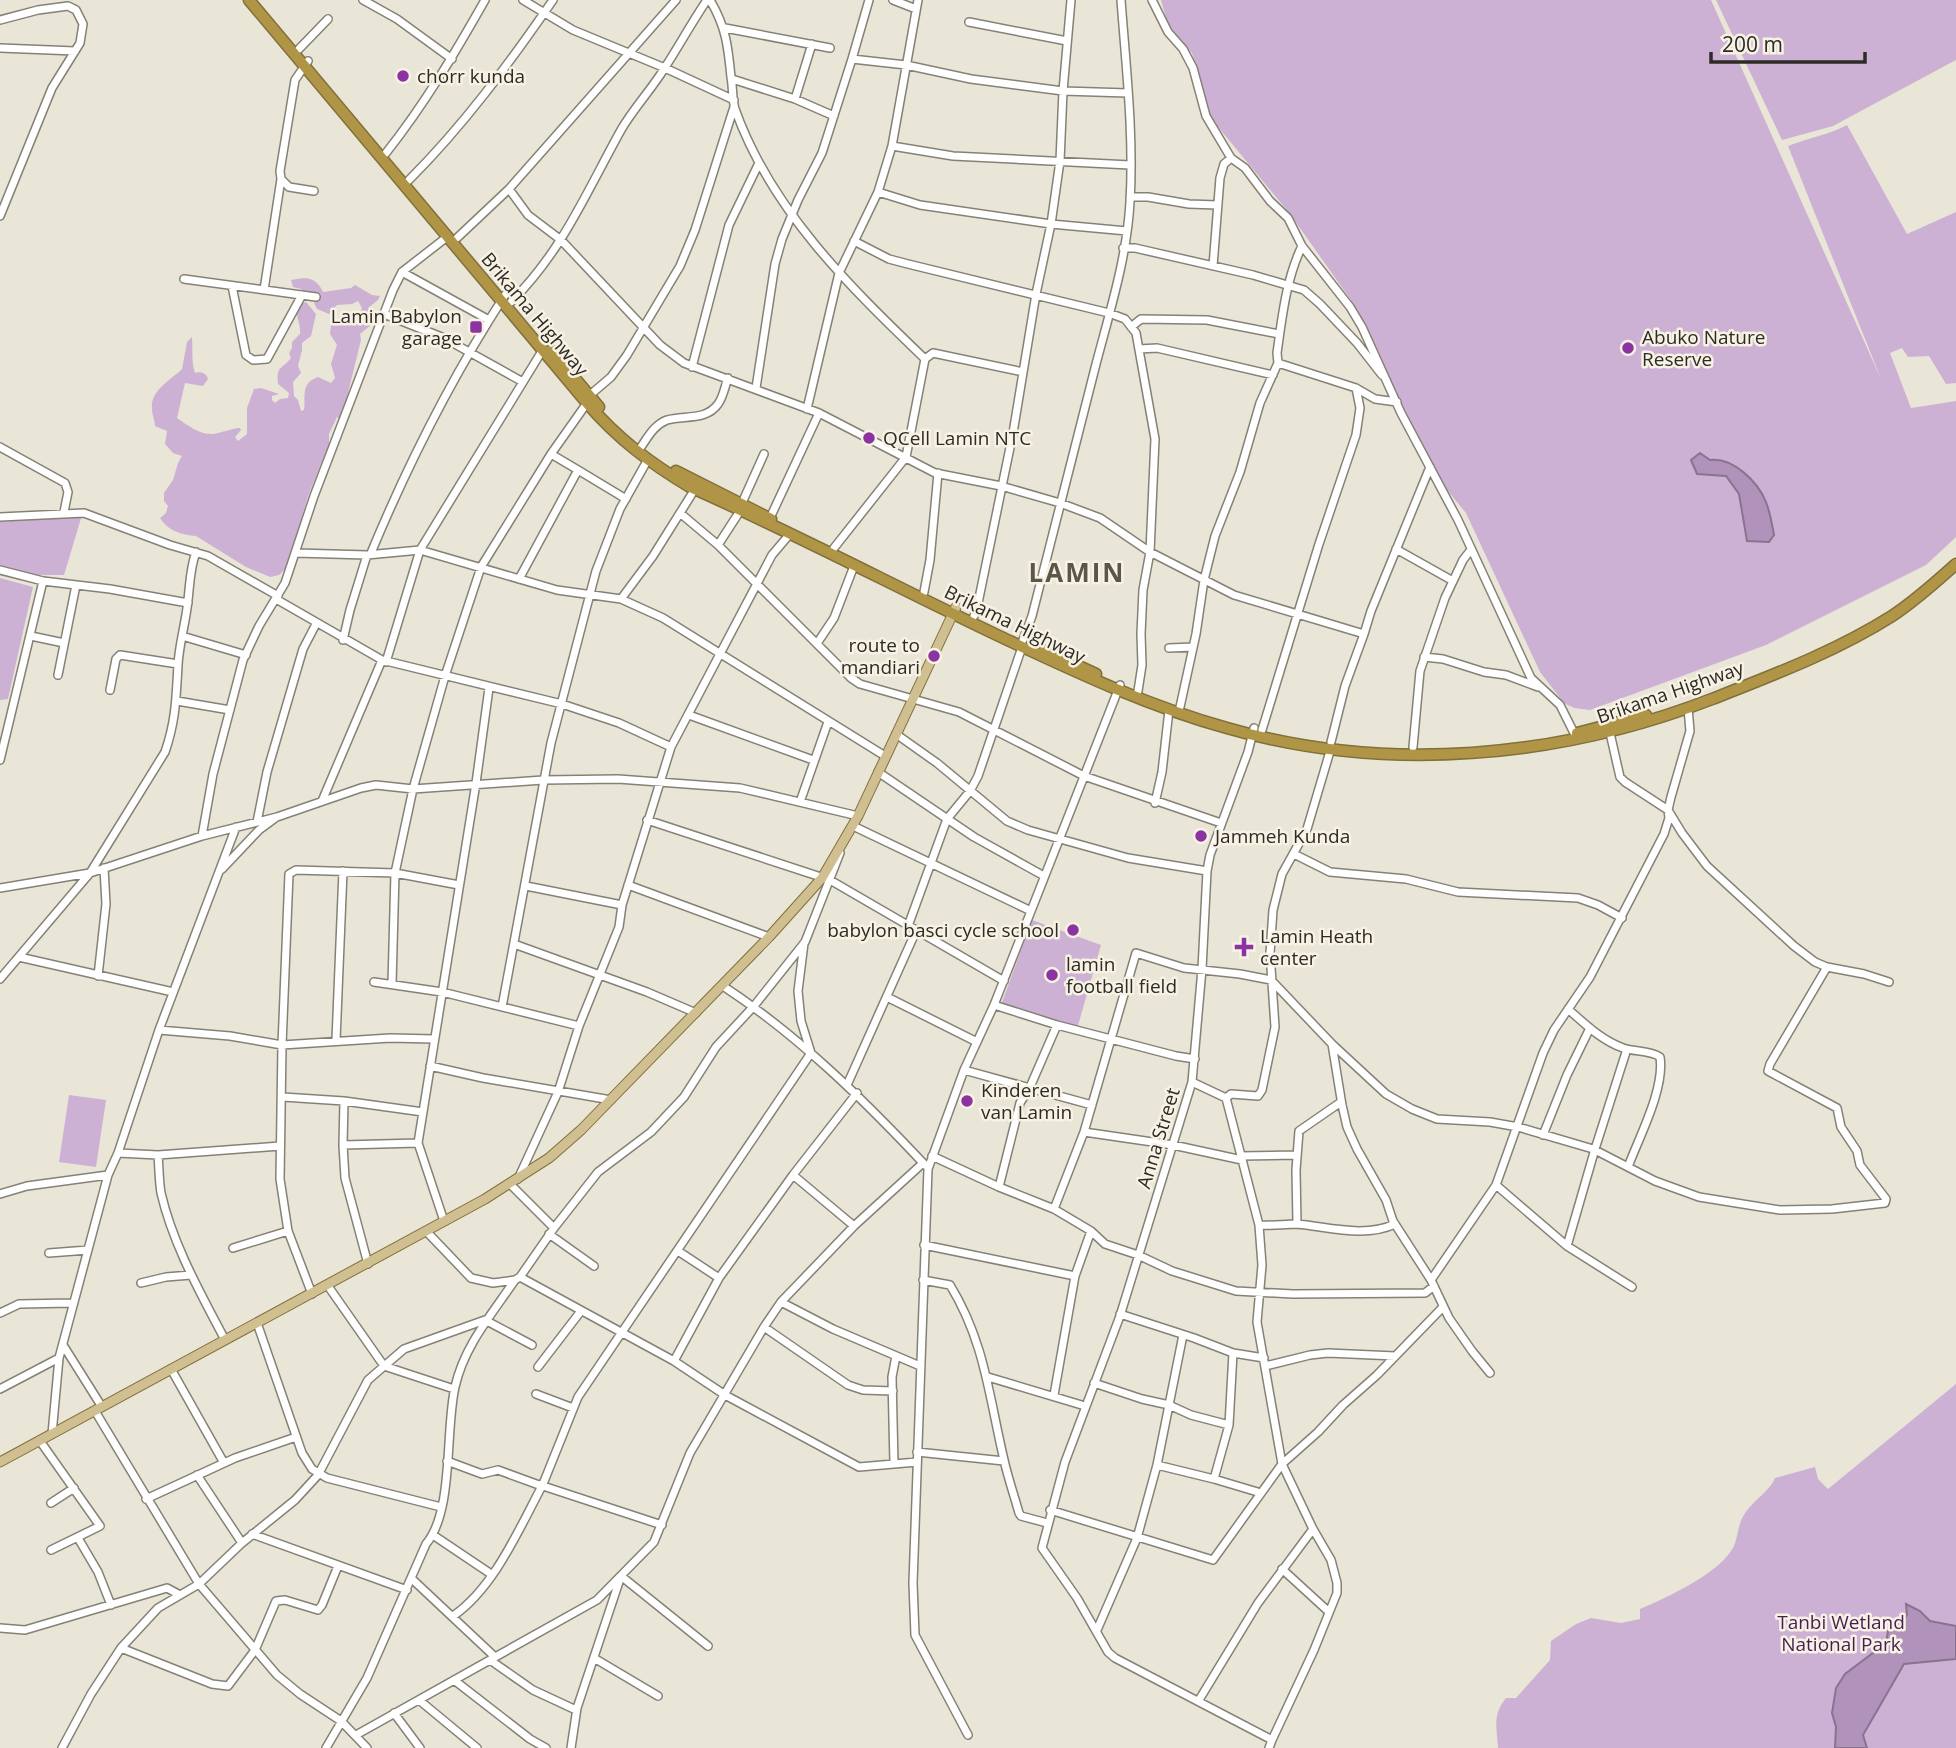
<svg xmlns="http://www.w3.org/2000/svg" width="1956" height="1748" font-family="'Open Sans',sans-serif">
<style>
.green{fill:#cdb1d5}
.water{fill:#b192ba;stroke:#89738e;stroke-width:2}
.lines{fill:none;stroke-linecap:round;stroke-linejoin:round}
.minor-casing{stroke:#858175;stroke-width:10}
.major-casing{stroke:#82703b;stroke-width:11}
.highway-casing{stroke:#82703b;stroke-width:13}
.minor{stroke:#fff;stroke-width:7}
.major{stroke:#d0bf90;stroke-width:9}
.highway{stroke:#b09546;stroke-width:10}
.poi-dot{fill:#8b34a1;stroke:#f7f2e4;stroke-width:2.5}
.labels{text-anchor:middle;stroke-width:5;stroke-linejoin:round;paint-order:stroke}
.poi-label{font-size:19px;fill:#2c2b26;stroke:#f7f2e4;text-anchor:start}
.street-label{font-size:19px;fill:#2c2b26;stroke:#f7f2e4}
.park-label{font-size:19px;fill:#471e51;stroke:#f7f2e4}
.district-label{font-size:26px;font-weight:bold;letter-spacing:2px;fill:#5a564a;stroke:#f7f2e4}
</style>
<rect width="100%" height="100%" fill="#e9e5d7"/>
<!-- green -->
<path class="green" d="M1161 0H1711L1881 379 1788 146C1808 138 1828 135 1847 125L1907 234 1956 212V383L1946 384 1929 356 1908 357 1902 348 1890 353 1911 408 1956 401V537L1926 565 1766 645 1590 710 1574 708 1564 703 1540 672 1466 513 1438 479 1353 303 1290 214 1209 116 1192 53 1170 32Z
M1716 0H1956V60L1833 126 1782 140Z
M304 278C314 279 319 283 323 292L351 288 355 285 372 295 380 296 378 300 368 308 372 312 371 325 360 334 361 340 346 401V407L341 420 337 417 329 434V444L308 496 288 565 284 570 279 575 270 577 246 567 196 536C182 535 168 531 160 518L166 513 168 506 164 501V493L173 480 178 463 182 456 173 453 165 444 167 431 155 426C155 419 152 416 152 409 150 390 171 380 182 369L187 342 192 337C193 350 191 361 195 373 200 371 207 373 208 379L203 386 185 383 177 418C189 426 198 434 212 434 219 434 232 428 240 428L241 430 235 437 238 441 247 434V408L254 389 261 388 279 394 272 396V400L275 403 280 399 288 398 289 393 278 384C276 365 282 370 291 358L289 353 292 348V342L300 334C301 322 294 316 298 305L306 302 316 314 311 336 302 343V350L298 366 301 373 293 382 294 396 298 400 301 411 304 410C306 397 300 383 318 377L331 383 335 378 331 364 337 345 330 334 331 325 341 319 353 320 360 314 362 308 358 301 352 304 337 305 329 314 317 309 314 303 320 297 319 295 304 293 301 289 293 287 291 280Z
M82 515 64 575H33L0 568V522Z
M0 578 33 587 8 699 0 700Z
M1032 920 1101 945 1077 1029 1001 1005Z
M69 1095 106 1100 96 1167 59 1162Z
M1956 1384V1748H1498C1497 1728 1492 1715 1506 1698H1516L1550 1660 1551 1641 1576 1624 1591 1618 1621 1623 1640 1619V1609C1666 1598 1721 1573 1734 1546 1738 1536 1738 1524 1744 1515 1752 1501 1770 1491 1775 1478L1815 1467 1818 1479 1828 1489Z"/>
<!-- water -->
<path class="water" d="M1700 453 1710 460C1733 457 1758 482 1766 502 1770 512 1772 524 1774 535L1769 542 1747 541 1739 494 1726 476 1697 474 1691 460Z
M1906 1604 1920 1611 1930 1621 1956 1626V1659L1904 1664 1863 1735 1867 1748H1835L1836 1727 1832 1713 1836 1688 1845 1674 1886 1643 1888 1631 1897 1626 1907 1615Z"/>
<g class="lines">
<!-- minor casing -->
<g class="minor-casing">
<path id="minor" d="M363 0 397 19 452 59
M523 0 573 30 665 68 734 100
M710 0C726 27 728 46 731 77 733 87 732 99 735 109 771 210 849 286 925 359
M869 0 852 59 906 65 971 79 1063 91 1128 93
M893 0 916 9
M1152 0 1168 32 1183 49 1193 68 1206 116 1231 158 1245 168 1270 201 1288 218 1302 246 1350 307 1362 327 1401 413 1458 520 1531 678 1560 705 1576 737
M0 20 38 10 68 6 76 10 83 24 80 43 52 88 0 216
M969 22 1067 41
M725 28 830 48
M0 48 75 51
M299 49 328 19
M308 61 295 80 280 171 281 179 289 187 314 191
M732 79 795 99 834 116
M795 99 812 44
M892 146 953 156 1130 165
M386 153C424 105 455 53 485 0
M409 180C463 126 509 64 553 0
M509 189 528 215 561 240 660 345 684 363 819 413 935 473 1001 486 1060 503 1100 518 1150 552 1234 595 1364 634 1345 686 1331 742
M878 192 920 205 1051 224 1127 231
M1130 197H1148L1189 204 1217 205
M457 238 509 189 676 0
M854 241 889 259 908 264 1109 313 1125 319 1136 333 1155 439 1150 552 1143 590 1141 634 1142 665 1138 691
M1123 248H1135L1253 275 1304 290 1320 304 1357 343 1382 375
M1213 266 1220 178 1224 164 1231 158
M402 272 489 320
M184 279 316 297
M232 286 246 355 253 360 267 359 302 295
M264 290 281 179
M511 302C563 250 586 193 621 130 633 109 651 90 664 69 679 46 692 22 707 0
M384 314 444 338 523 382
M1131 327 1141 319 1207 320 1279 334
M1139 349 1157 348 1273 375
M1278 363 1356 388 1375 399 1397 402
M692 367 729 225 759 163
M756 388 775 264 782 239 798 200 822 153 852 59
M590 395 611 377 627 355 680 266 695 230 734 107
M807 409 839 273 878 192 892 146 918 0
M0 447 65 483 68 492 64 512
M641 447C648 437 654 425 667 420 684 415 706 421 718 404 723 398 725 386 728 378
M551 454 578 470
M742 503 764 454
M680 513 718 545 851 678 860 684 959 712 1084 776 1221 823
M0 517 84 513 170 545 208 556 278 596
M770 518 819 413
M718 545 740 511
M834 548 906 457 925 359 933 353 1023 372
M1396 549 1453 581
M296 553 367 555 420 550 557 590 621 599 663 618 885 756
M371 553C408 464 452 377 505 295
M0 570 43 581 110 589 188 603
M519 579 578 470 626 499
M924 592 930 560 938 473
M276 599 382 660 562 704 619 723 671 747
M621 599 653 556 695 489
M974 616 977 608 1013 433 1036 294 1051 224 1060 161 1063 91 1071 0
M1364 634 1371 611 1430 467
M31 636 64 643
M182 636 246 655
M343 640 350 610 367 555
M1023 640 1032 616C1053 533 1074 451 1095 368 1109 314 1127 258 1130 202 1134 135 1126 67 1121 0
M818 642 834 618 854 566
M1169 648 1193 647
M1424 657 1443 659 1484 672 1506 675 1538 687
M386 662 420 550 542 351
M58 675 76 585
M110 690 116 659 120 655 178 664
M177 701 230 710
M1180 707 1196 634 1204 580 1215 536 1240 472 1260 403 1278 363 1277 353C1282 318 1286 279 1302 246
M689 715 813 760
M1254 728 1248 752 1210 855 1207 871 1202 969 1192 1082 1120 1316 1065 1462 1042 1548 1077 1598 1108 1652 1115 1658 1272 1740 1269 1748
M1262 730 1319 544 1356 435 1360 408 1356 388
M1610 733 1620 777 1625 782 1668 810 1682 833 1707 866 1794 946 1815 962 1827 967 1864 974 1889 982
M896 734 937 763 1007 821 1028 830 1128 858 1207 871
M1413 747 1420 671 1445 598 1463 560 1470 551
M0 760 43 581
M878 772 974 837 1044 876
M322 801 382 660
M800 802 828 722
M1155 803 1162 772 1169 710
M647 820 830 880 1004 981
M257 822 267 772 303 649 316 624
M853 826 1031 911
M202 836 213 774 243 660 259 626 285 583 314 496 393 290 402 272 447 237
M1294 854 1330 872 1406 879 1458 892 1578 898 1598 905 1622 918
M222 869 259 830 274 819
M628 885 769 937
M526 886 622 905
M0 888 90 873 202 836 277 817 361 788 376 785 413 789 543 780 618 779 740 788 858 816
M908 926 947 819 970 791 978 776 1022 647
M514 944 647 992 696 1013
M19 957 173 992
M98 976 106 904 104 868
M0 979 90 873 165 752C176 720 176 698 178 665 179 644 186 622 188 600 190 583 190 568 196 552
M374 982 442 992 579 1026
M392 984 395 873 413 789 445 676 481 567 551 454 587 403
M723 986C799 1036 863 1099 925 1165
M887 997 977 1042
M994 1005 1057 1025 1176 1056 1195 1059
M502 1007 551 743 596 571 620 509 647 461
M1568 1009C1585 1024 1601 1040 1623 1048 1635 1052 1650 1050 1660 1057 1665 1089 1639 1137 1628 1167
M159 1030 230 1036 282 1045 390 1038 434 1039
M336 1040 343 871
M1332 1044 1342 1105 1347 1127 1357 1149 1386 1200 1393 1221 1431 1280 1449 1318 1472 1351 1490 1373
M430 1066 483 1078 611 1100
M964 1070 1092 1105
M1192 1082 1226 1098 1259 1225 1262 1265 1257 1322 1282 1464 1313 1529 1331 1560 1337 1583V1593L1314 1650 1272 1740
M847 1085 916 931
M283 1097 344 1101 423 1112
M1226 1098 1231 1094 1258 1096 1262 1090 1275 1027 1270 953 1273 910 1282 874 1307 829 1331 748
M344 1101 343 1145 345 1178 368 1264
M1084 1132 1173 1145 1242 1160
M1543 1135 1567 1075 1590 1028
M343 1145 418 1143
M118 1153 158 1155 280 1146
M158 1155C159 1167 159 1181 161 1193 173 1245 201 1294 225 1340
M932 1156 999 1187 1054 1209 1091 1231 1105 1244 1138 1255 1172 1271 1236 1291 1293 1294 1425 1293 1434 1286
M1241 1156 1297 1155
M793 1175 854 1226
M518 1179 558 1092 579 1026 619 927 622 905 671 747 772 555 789 535
M510 1184 554 1228
M1496 1185 1567 1246 1632 1287
M999 1187 1020 1103 1030 1087 1057 1025
M0 1194 27 1186 108 1175
M1054 1209 1084 1132 1136 953 1184 968 1240 974 1271 980 1332 1044 1386 1094 1412 1109 1437 1119 1490 1122 1518 1127 1593 1149 1655 1181 1699 1197 1780 1210 1832 1209 1885 1203 1886 1199 1860 1165 1857 1151 1841 1127 1837 1108 1768 1071 1770 1064 1827 967
M444 1221 418 1143 476 783 489 688
M1297 1224 1296 1170 1299 1131 1341 1102
M1259 1225C1272 1226 1284 1224 1297 1224 1329 1227 1365 1238 1395 1224
M426 1231 471 1278 493 1283 515 1280
M549 1234 594 1266
M924 1245 1075 1276
M1567 1246 1595 1149 1627 1049
M233 1248 288 1231
M678 1251 719 1278
M49 1253 88 1250
M520 1277 674 1361 725 1395 859 1467 917 1462
M923 1280 950 1285C985 1342 989 1397 1004 1460 1008 1478 1014 1495 1019 1513L1021 1516 1047 1523
M1431 1280 1496 1185 1543 1053 1554 1030 1590 977 1664 834 1669 818 1668 810 1671 797 1690 731 1688 708
M141 1283 166 1277 191 1275
M328 1286 384 1366 454 1389
M312 1294 288 1231 280 1179 282 1045 289 874 296 870 395 873 459 885
M781 1302 833 1329 920 1366
M0 1313 19 1304 72 1303
M1120 1314 1194 1338 1233 1353 1264 1358
M257 1323 302 1453 312 1469 327 1478 441 1507
M764 1327 848 1385 863 1390 893 1391
M63 1345 102 1407
M674 1361 719 1278 793 1175 857 1093
M1265 1366 1310 1355 1328 1353 1395 1356
M538 1367 581 1311
M171 1369 224 1463
M988 1377 1085 1406
M1094 1383 1142 1399 1169 1405 1191 1415 1229 1425
M0 1389 59 1358
M536 1394 573 1408
M1054 1395 1075 1276 1091 1231
M95 1411 199 1584 277 1675 300 1694 341 1721 367 1748
M52 1434 59 1358 108 1175 118 1153 159 1030 236 827
M40 1441 100 1526 51 1550
M917 1452 1004 1461
M447 1461 482 1474 498 1470 539 1485 543 1484 578 1397 811 1053 801 1021 798 991 804 943
M894 1464 892 1377 896 1356
M1157 1465 1214 1479 1261 1493
M197 1475 242 1543
M1214 1479 1229 1425 1233 1353
M540 1485 662 1525
M146 1499 235 1458 296 1437
M51 1503 74 1488
M1050 1510 1213 1560 1282 1464 1318 1432 1343 1405 1377 1375 1443 1307
M252 1534 407 1590
M433 1535 491 1574
M78 1538 98 1572 111 1605
M1282 1569 1329 1612
M412 1579 495 1657
M453 1616C494 1588 519 1529 542 1486
M0 1628 25 1630 167 1588 180 1595
M1097 1630 1137 1538 1157 1465 1183 1335
M121 1648 212 1684 228 1686 255 1650 276 1601 285 1600 318 1610 322 1605 338 1566
M594 1658 658 1696
M490 1660 533 1690 576 1710
M454 1680 530 1739 546 1748
M419 1700 477 1748
M1199 1700 1258 1603 1313 1529
M394 1713 420 1748
M356 1735 597 1600 654 1542 690 1453 764 1327 781 1302 854 1226 923 1163
M968 1735 915 1635 913 1583 928 1169 964 1070 994 1005 1120 685
M62 1748 91 1694 121 1648 158 1608 199 1584 242 1543 295 1500 318 1475 368 1380 404 1349 485 1320 532 1345
M326 1748 367 1678 426 1544C454 1511 445 1430 455 1387 464 1346 492 1314 515 1280L520 1277 554 1228 598 1172 651 1132 684 1097 716 1047 754 1006 805 942 840 853
M571 1748 577 1708 621 1576 708 1646"/>
</g>
<!-- major casing -->
<g class="major-casing">
<path id="major" d="M0 1462 485 1199 549 1158 581 1130 769 937 822 878 858 816 956 607"/>
</g>
<!-- highway casing -->
<g class="highway-casing">
<path id="highway" d="M249 0 587 403C618 439 650 463 690 487 794 533 896 587 999 636 1074 671 1147 706 1227 728 1386 774 1560 758 1712 699 1773 675 1837 651 1892 616 1915 601 1936 582 1956 564
M551 350 599 407
M676 471 771 519
M1044 650 1096 674
M1577 733 1646 715"/>
</g>
<!-- minor -->
<use href="#minor" class="minor"/>
<!-- major -->
<use href="#major" class="major"/>
<!-- highway -->
<use href="#highway" class="highway"/>
</g>
<!-- markers -->
<g class="poi-dot">
<circle cx="403" cy="76" r="7"/>
<rect x="469" y="320" width="14" height="14" rx="3.5"/>
<circle cx="1628" cy="348" r="7"/>
<circle cx="869" cy="438" r="7"/>
<circle cx="934" cy="656" r="7"/>
<circle cx="1201" cy="836" r="7"/>
<circle cx="1073" cy="930" r="7"/>
<path d="M1240.5 936.5h7v7h7v7h-7v7h-7v-7h-7v-7h7z"/>
<circle cx="1052" cy="975" r="7"/>
<circle cx="967" cy="1101" r="7"/>
</g>
<g class="labels">
<!-- poi labels -->
<g class="poi-label">
<text x="417" y="83">chorr kunda</text>
<text x="462" y="323" text-anchor="end">Lamin Babylon<tspan x="462" dy="22">garage</tspan></text>
<text x="1642" y="344">Abuko Nature<tspan x="1642" dy="22">Reserve</tspan></text>
<text x="883" y="445">QCell Lamin NTC</text>
<text x="920" y="652" text-anchor="end">route to<tspan x="920" dy="22">mandiari</tspan></text>
<text x="1215" y="843">Jammeh Kunda</text>
<text x="1059" y="937" text-anchor="end">babylon basci cycle school</text>
<text x="1260" y="943">Lamin Heath<tspan x="1260" dy="22">center</tspan></text>
<text x="1066" y="971">lamin<tspan x="1066" dy="22">football field</tspan></text>
<text x="981" y="1097">Kinderen<tspan x="981" dy="22">van Lamin</tspan></text>
</g>
<!-- street labels -->
<g class="street-label">
<text transform="translate(535 314) rotate(50)" y="7">Brikama Highway</text>
<text transform="translate(1015 624) rotate(26)" y="7">Brikama Highway</text>
<text transform="translate(1670 692) rotate(-19)" y="7">Brikama Highway</text>
<text transform="translate(1158 1138) rotate(-73)" y="7">Anna Street</text>
</g>
<!-- park labels -->
<g class="park-label">
<text x="1841" y="1629">Tanbi Wetland<tspan x="1841" dy="22">National Park</tspan></text>
</g>
<!-- district labels -->
<g class="district-label">
<text x="1077" y="582">LAMIN</text>
</g>
</g>
<!-- scale -->
<path d="M1711 52v10h154v-10" fill="none" stroke="#2c2b26" stroke-width="3.5"/>
<text x="1722" y="52" font-size="21" fill="#2c2b26" stroke="#f7f2e4" stroke-width="5" paint-order="stroke">200 m</text>
</svg>
